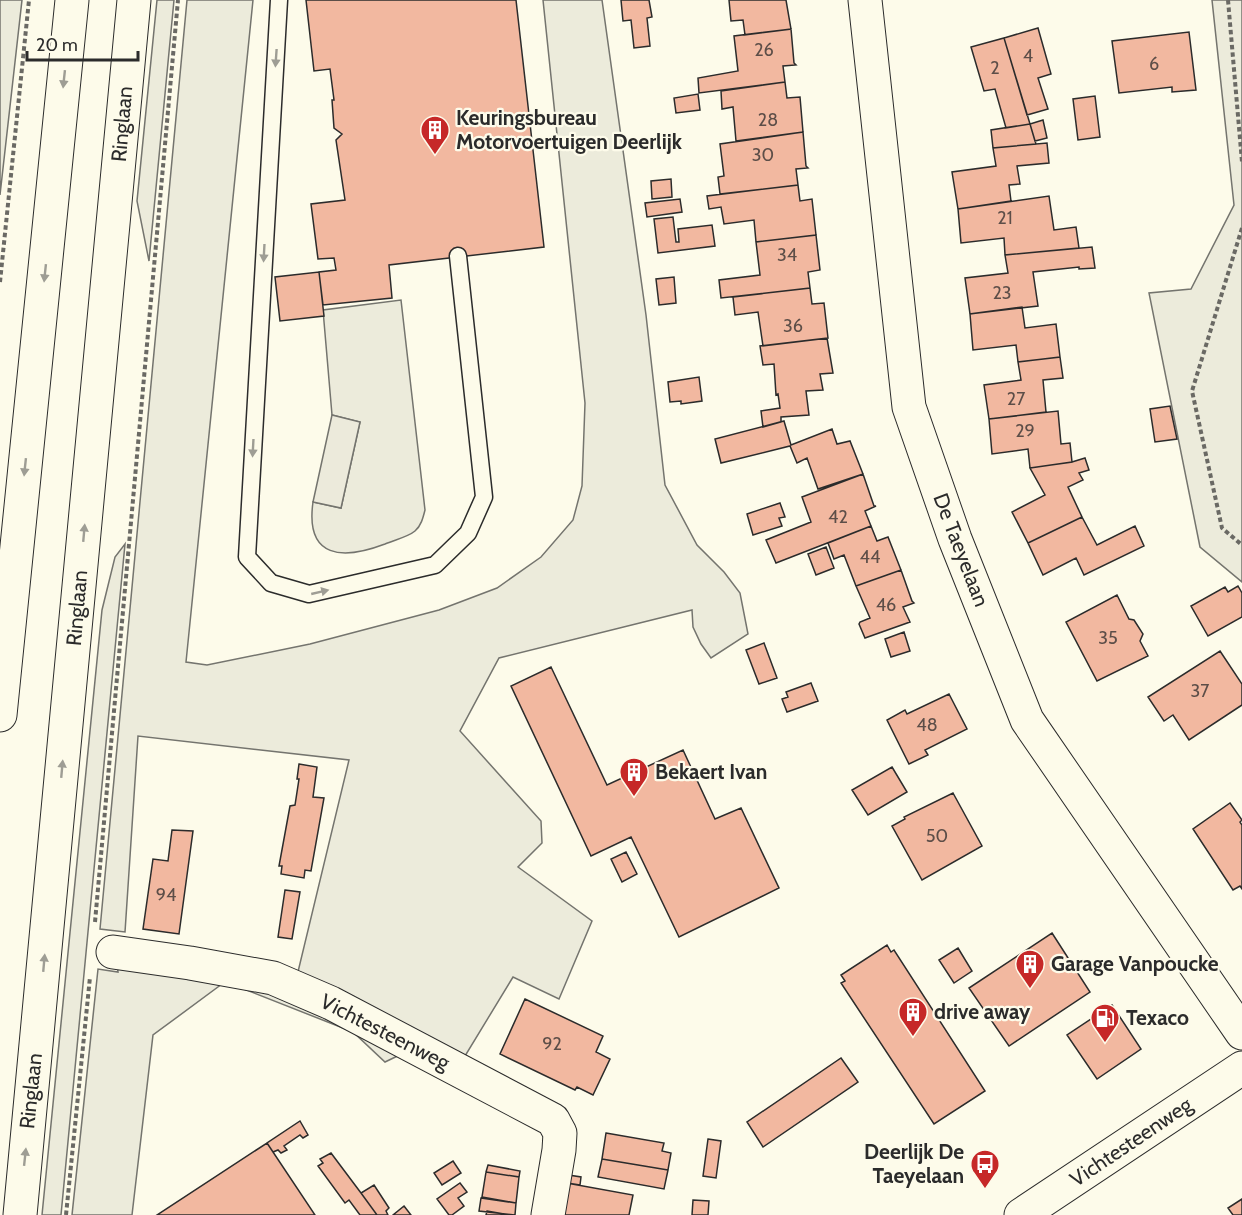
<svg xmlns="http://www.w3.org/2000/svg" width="1242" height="1215" font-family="Cabin,sans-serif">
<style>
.green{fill:#ecebdb;stroke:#74746e;stroke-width:1.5}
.parking{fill:#eceadb;stroke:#74746e;stroke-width:1.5}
.building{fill:#f2b8a0;stroke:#2b2b2b;stroke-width:1.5}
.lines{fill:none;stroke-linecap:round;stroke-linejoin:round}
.lane-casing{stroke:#2b2b2b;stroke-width:19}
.street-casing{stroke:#2b2b2b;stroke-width:35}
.secondary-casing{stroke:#2b2b2b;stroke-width:35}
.primary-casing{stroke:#2b2b2b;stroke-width:35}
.path{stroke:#6a6964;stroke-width:4;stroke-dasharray:4.5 3;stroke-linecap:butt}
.lane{stroke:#fdfbea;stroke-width:16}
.street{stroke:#fdfbea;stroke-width:33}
.secondary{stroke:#fdfbea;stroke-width:33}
.primary{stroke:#fdfbea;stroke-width:33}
.oneway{fill:#9e9d94}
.labels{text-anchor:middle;stroke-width:4.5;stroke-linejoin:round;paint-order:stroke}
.number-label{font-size:18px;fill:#5d4e48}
.poi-label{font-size:21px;font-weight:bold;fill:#2b2b2b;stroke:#fdfbea;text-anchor:start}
.street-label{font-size:21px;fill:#2b2b2b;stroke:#fdfbea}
</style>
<rect width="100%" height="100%" fill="#fdfbea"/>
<!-- green -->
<path class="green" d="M0 0H22L0 195Z
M157 0H174L149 261 137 201Z
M187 0H253L186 662 207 665 310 644 439 610 497 588 541 557 573 520 582 486 585 403 543 0H602L646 315 665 485 697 545 724 572 740 593 748 634 711 658 701 644 693 627 692 610 499 658 460 731 541 821 542 843 518 867 592 921 559 999 513 977 462 1061 296 980 349 760 138 736 125 932 100 929Z
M1212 0H1242V582L1200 547 1149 293 1191 289 1234 205Z
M401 300 425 510C423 518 421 526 415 531 408 537 394 540 385 544 343 560 305 559 313 502L341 508 360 422 332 415 323 310Z
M125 544 61 1215H42L102 610 115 557Z
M117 961 242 978 410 1050 385 1062 353 1032 244 989 222 984 153 1035 132 1215H72L98 969 118 972Z"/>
<!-- parking -->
<path class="parking" d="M332 415 360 422 341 508 313 502Z"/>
<!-- building -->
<path class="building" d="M306 0H516L544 247 389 265 392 298 323 305 319 272 336 270 334 258 318 259 311 204 345 200 336 140 342 134 334 128 332 100H334L330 69 314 71Z
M621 0H649L652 17 647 18 650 46 634 48 631 20 623 21Z
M729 0H786L791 29 745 35 743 20 731 21Z
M1038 28 1051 74 1038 78 1048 109 1027 115 1004 38Z
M791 29 794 63 796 65 783 66 785 82 699 93 698 78 738 71 734 36Z
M1189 32 1196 90 1172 92V87L1119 93 1112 41Z
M1004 38 1030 124 1006 128 995 89 984 91 971 47Z
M785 82 787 98 800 97 803 132 736 141 733 107 722 109 721 91Z
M698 94 700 110 676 113 674 98Z
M1095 96 1100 137 1078 140 1073 99Z
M1043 120 1047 138 1035 141 1030 124Z
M1030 124 1036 144 993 148 991 130Z
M803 132 806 166 808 168 796 169 798 185 720 194 718 177 724 176 720 144Z
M1047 143 1049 163 1017 166 1020 184 1009 185 1011 201 958 209 952 172 996 166 993 148Z
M671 179 672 197 652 199 651 181Z
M798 185 800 201 812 199 816 235 756 242 754 220 724 224 721 207 709 209 707 196Z
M1049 196 1054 230 1076 227 1079 248 1005 255 1004 238 961 243 958 209Z
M680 199 682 212 647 217 645 203Z
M673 217 676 242H679L678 229 712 225 715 246 658 253 654 219Z
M816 235 820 270 808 272 810 288 721 298 719 280 760 275 756 242Z
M1092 247 1095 268 1079 269V267L1033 272 1038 306 970 314 965 278 1008 273 1005 255Z
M319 272 324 316 280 321 275 277Z
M674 277 676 303 659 305 656 279Z
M810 288 812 304 824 303 828 338 763 346 758 312 735 315 733 297Z
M1022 307 1025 328 1056 324 1060 357 1018 362 1016 345 973 350 970 314Z
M827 338 833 373 820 374 823 390 806 391 809 415 781 417V422L763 427 761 411 780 408 778 394 776 395 774 364 763 365 760 346Z
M1060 357 1063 378 1043 380 1046 412 989 419 984 385 1021 380 1018 362Z
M699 377 702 401 681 404V401L670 402 668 382Z
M1170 406 1177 439 1155 442 1150 409Z
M1058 411 1061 444 1070 443 1072 462 1030 468 1028 449 992 454 989 419Z
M784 421 791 445 832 429 837 444 850 441 863 474 818 489 807 458 797 463 790 446 721 463 715 439Z
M1085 458 1089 470 1079 473 1083 480 1068 487 1082 517 1028 543 1012 512 1045 495 1030 468 1072 462Z
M863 474 874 506H876L865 511 871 526 776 563 766 540 811 522 802 497Z
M780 503 785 517 779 518 782 526 753 535 747 514Z
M1082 517 1097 545 1135 526 1144 546 1084 575 1076 558 1043 575 1028 543Z
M871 526 877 541 888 537 901 570 856 586 844 555 834 559 828 543Z
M826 547 834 568 816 575 808 554Z
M901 570 912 601 914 603 903 607 910 622 865 638 859 624 860 622 870 618 856 586Z
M1238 586 1242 593V617L1208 636 1191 606 1225 587 1228 592Z
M1117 595 1129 619 1134 620 1143 634 1140 641 1148 656 1097 681 1066 622Z
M904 632 910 651 891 657 885 639Z
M764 643 777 678 759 684 746 650Z
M1220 651 1242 684V705L1189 740 1173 715 1164 721 1148 697Z
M551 667 607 785 683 750 715 819 741 808 779 888 679 937 631 837 591 856 511 686Z
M811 683 818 701 787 712 782 699 788 697 786 692Z
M949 694 967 729 925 750 928 755 909 764 887 720 905 710 907 714Z
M299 764 317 767 313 797 324 798 311 871 305 870 304 878 281 874 282 866H279L290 806 295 805 299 779H297Z
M892 767 907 792 868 815 852 790Z
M953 793 982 846 922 880 892 826 905 819 904 817Z
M1230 803 1242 820 1240 822 1242 825V889L1240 886 1233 890 1193 829Z
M172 830 193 831 179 934 143 929 153 859 168 861Z
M626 852 637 874 622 882 611 859Z
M285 890 300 892 292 939 278 937Z
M1052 933 1090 992 1009 1046 969 988Z
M887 945 891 952 894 950 985 1091 934 1124 841 983 845 981 841 975Z
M958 948 972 971 954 983 939 960Z
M525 999 603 1036 596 1052 610 1059 593 1095 577 1087 575 1090 500 1054Z
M1112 1005 1141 1049 1097 1079 1067 1035Z
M841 1058 858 1082 763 1147 747 1122Z
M300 1121 308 1135 303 1138 300 1135 284 1146 287 1150 281 1153 278 1150 273 1152 267 1143Z
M606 1133 664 1143 662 1151 671 1153 668 1170 602 1159Z
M708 1139 721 1141 716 1178 703 1176Z
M267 1143 315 1215H157Z
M331 1153 361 1193 377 1215H360L349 1200 345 1203 318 1166 323 1163 320 1159Z
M602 1159 668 1170 664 1189 598 1177Z
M453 1161 461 1173 442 1185 434 1173Z
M488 1165 520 1171 519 1177 486 1172Z
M486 1172 519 1177 516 1203 482 1197Z
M562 1174 581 1177 580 1185 561 1182Z
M561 1182 633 1195 629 1215H555Z
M460 1183 467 1192 458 1198 464 1206 452 1215H449L437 1199Z
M374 1185 389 1208 386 1211 388 1215H377L361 1193Z
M481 1198 516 1203 515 1215 479 1211Z
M1242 1199V1215H1233L1228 1208Z
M693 1200 709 1201 708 1215H692Z
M404 1206 411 1215H393Z
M487 1211 510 1215H486Z"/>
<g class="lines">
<!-- lane casing -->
<g class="lane-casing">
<path id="lane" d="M279 0 247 557 271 583 309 594 435 565 468 533 484 497 458 256"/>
</g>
<!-- street casing -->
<g class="street-casing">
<path id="street" d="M865 0 909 407 955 539 1027 720 1242 1033
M113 952 190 963 273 978 331 1003 553 1120 560 1133 559 1150 548 1215"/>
</g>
<!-- secondary casing -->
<g class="secondary-casing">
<path id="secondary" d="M1021 1215 1242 1068"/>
</g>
<!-- primary casing -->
<g class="primary-casing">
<path id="primary" d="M0 715 72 0
M20 1215 134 0"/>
</g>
<!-- path -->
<path class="path" d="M1228 0 1242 162
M1242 228 1192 391 1222 528 1242 545
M0 282 29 0
M95 922 178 0
M66 1215 90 977"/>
<!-- lane -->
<use href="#lane" class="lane"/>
<!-- street -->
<use href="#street" class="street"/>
<!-- secondary -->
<use href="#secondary" class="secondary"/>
<!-- primary -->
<use href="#primary" class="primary"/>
</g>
<!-- one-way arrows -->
<defs><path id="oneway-solid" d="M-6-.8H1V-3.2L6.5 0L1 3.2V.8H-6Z" transform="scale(1.5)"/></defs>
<g class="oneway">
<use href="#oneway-solid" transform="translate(276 58) rotate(94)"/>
<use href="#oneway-solid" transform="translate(64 79) rotate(96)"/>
<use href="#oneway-solid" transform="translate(264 253) rotate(93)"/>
<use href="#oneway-solid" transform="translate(45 273) rotate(96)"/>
<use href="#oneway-solid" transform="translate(253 448) rotate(93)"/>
<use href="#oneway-solid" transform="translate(25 467) rotate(96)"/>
<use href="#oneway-solid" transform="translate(84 533) rotate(-85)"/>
<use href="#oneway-solid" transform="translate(320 592) rotate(-13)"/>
<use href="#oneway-solid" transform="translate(62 769) rotate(-85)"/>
<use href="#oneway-solid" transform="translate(44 963) rotate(-85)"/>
<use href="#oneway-solid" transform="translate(25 1157) rotate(-84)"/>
</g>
<!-- icons -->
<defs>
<g id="building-pin" transform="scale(1.5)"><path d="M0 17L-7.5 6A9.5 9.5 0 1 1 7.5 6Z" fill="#c62828" stroke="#fdfbea"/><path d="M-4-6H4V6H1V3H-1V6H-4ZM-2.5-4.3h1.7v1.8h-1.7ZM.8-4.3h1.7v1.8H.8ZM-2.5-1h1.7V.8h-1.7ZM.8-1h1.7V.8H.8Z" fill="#fff"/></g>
<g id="fuel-pin" transform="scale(1.5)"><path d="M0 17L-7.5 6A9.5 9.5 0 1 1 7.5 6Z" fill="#c62828" stroke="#fdfbea"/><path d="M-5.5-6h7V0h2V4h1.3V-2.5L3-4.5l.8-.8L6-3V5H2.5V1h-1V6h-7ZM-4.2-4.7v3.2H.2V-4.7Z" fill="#fff"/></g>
<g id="bus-pin" transform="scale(1.5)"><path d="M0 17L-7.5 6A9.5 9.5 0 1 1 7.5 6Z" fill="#c62828" stroke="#fdfbea"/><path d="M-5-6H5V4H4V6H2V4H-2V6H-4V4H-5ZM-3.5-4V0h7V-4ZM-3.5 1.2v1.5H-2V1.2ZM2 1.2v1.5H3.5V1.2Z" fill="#fff"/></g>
</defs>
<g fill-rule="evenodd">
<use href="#building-pin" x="435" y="130"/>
<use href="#building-pin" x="634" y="772"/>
<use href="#building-pin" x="1030" y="964"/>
<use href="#building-pin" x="913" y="1012"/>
<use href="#fuel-pin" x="1105" y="1018"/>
<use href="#bus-pin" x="985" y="1164"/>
</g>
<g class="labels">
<!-- number labels -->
<g class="number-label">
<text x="764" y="56">26</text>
<text x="1028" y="62">4</text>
<text x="1154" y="70">6</text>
<text x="995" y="74">2</text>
<text x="768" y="126">28</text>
<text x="763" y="161">30</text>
<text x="1005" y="224">21</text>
<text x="787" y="261">34</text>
<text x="1002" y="299">23</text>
<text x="793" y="332">36</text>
<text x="1016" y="405">27</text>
<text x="1025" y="437">29</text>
<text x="838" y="523">42</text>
<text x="870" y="563">44</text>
<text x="886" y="611">46</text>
<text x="1108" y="644">35</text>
<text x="1200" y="697">37</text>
<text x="927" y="731">48</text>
<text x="937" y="842">50</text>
<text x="166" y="901">94</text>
<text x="552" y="1050">92</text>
</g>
<!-- poi labels -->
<g class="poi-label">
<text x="456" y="125">Keuringsbureau<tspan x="456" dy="24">Motorvoertuigen Deerlijk</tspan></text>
<text x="655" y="779">Bekaert Ivan</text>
<text x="1051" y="971">Garage Vanpoucke</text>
<text x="934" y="1019">drive away</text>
<text x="1126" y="1025">Texaco</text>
<text x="964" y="1159" text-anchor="end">Deerlijk De<tspan x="964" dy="24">Taeyelaan</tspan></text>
</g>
<!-- street labels -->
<g class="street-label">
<text transform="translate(122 124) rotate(-85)" y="7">Ringlaan</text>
<text transform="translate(961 550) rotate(69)" y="7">De Taeyelaan</text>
<text transform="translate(77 608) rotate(-85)" y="7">Ringlaan</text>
<text transform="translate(385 1032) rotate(27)" y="7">Vichtesteenweg</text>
<text transform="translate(31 1091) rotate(-84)" y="7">Ringlaan</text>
<text transform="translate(1131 1142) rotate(-34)" y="7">Vichtesteenweg</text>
</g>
</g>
<!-- scale -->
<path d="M27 51v9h111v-9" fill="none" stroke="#2b2b2b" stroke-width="3"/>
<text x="36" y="51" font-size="18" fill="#2b2b2b" stroke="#fdfbea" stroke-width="4.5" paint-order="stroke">20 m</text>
</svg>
